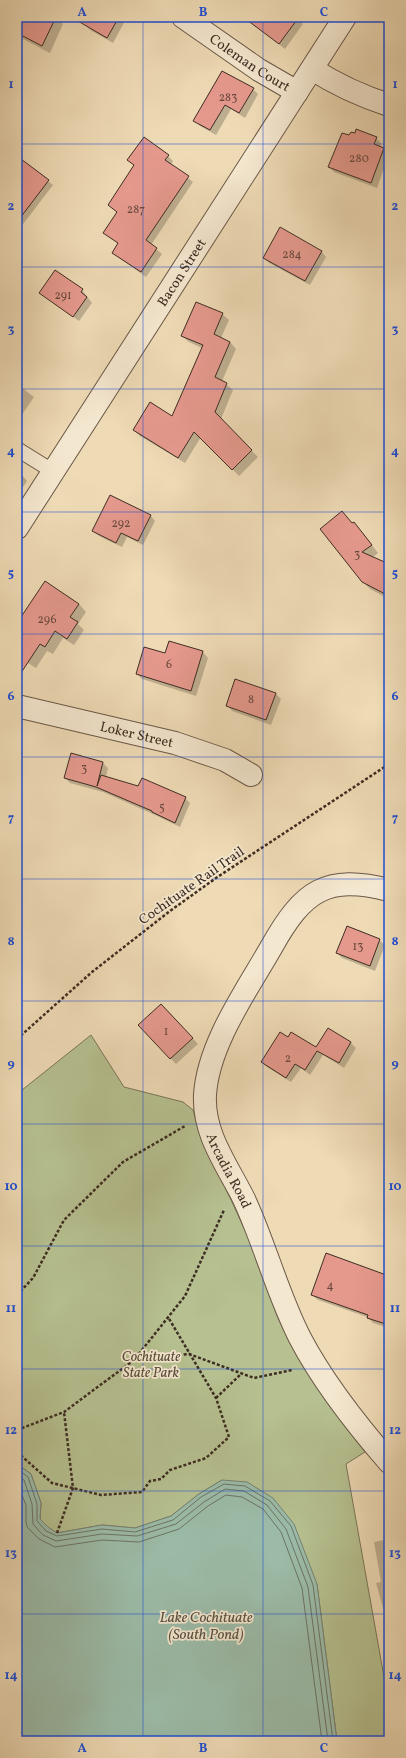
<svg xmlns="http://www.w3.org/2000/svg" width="406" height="1758" font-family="Vollkorn,serif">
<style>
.green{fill:#b6c090;stroke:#7a7659}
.water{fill:#9bbba8;stroke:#768272}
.shadow{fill:#0003}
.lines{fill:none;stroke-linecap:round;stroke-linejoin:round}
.shore{stroke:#6c7465;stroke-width:1}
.building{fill:#e5998d;stroke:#3e2d22}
.service-casing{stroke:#6a5847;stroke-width:16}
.minor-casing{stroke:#6a5847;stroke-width:24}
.path{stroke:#3e2d22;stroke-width:2.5;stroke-dasharray:3 2;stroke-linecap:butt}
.service{stroke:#f4e7cf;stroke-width:14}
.minor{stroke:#f4e7cf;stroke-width:22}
.grid{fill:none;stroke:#1d4ed8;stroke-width:1;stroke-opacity:0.55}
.labels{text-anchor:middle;stroke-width:3.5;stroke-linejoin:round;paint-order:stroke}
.number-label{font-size:12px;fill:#68483d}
.street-label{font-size:14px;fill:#3e2d22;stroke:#f4e7cf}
.park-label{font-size:14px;font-style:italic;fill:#564a38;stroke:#f4e7cf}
.water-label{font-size:15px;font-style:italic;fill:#555044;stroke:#f4e7cf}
.neatline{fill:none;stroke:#1d4ed8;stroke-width:1.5}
.grid-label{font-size:13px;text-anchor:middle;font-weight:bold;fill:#1d4ed8}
</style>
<rect width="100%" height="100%" fill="#eedab5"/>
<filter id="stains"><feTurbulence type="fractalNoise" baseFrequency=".005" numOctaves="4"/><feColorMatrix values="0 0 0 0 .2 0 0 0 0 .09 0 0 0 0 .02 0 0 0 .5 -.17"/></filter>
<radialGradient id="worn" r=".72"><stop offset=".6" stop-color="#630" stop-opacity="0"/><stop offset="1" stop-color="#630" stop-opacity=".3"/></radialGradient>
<!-- green -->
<path class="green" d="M91 1035 124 1087 183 1102 193 1110 199 1130 248 1237 278 1318 290 1343 324 1398 365 1452 346 1464 389 1705V1741H337L317 1584 222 1480 199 1494 171 1516 135 1528 102 1525 57 1533 48 1528 40 1519 41 1503 31 1474 17 1464V1094Z"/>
<!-- water -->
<path class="water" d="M17 1464 31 1474 41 1503 40 1519 48 1527 57 1533 102 1525 135 1528 171 1516 199 1494 222 1480 247 1482 273 1498 294 1524 317 1584 337 1741H17Z"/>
<!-- shadow -->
<path class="shadow" d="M17 17H56L63 24 50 53 17 36Z
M89 17H125L126 19 113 43 90 30 85 24Z
M254 17H296L303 24 285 49 251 22Z
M253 89 258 94 245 118 231 109 216 135 200 126 195 121Z
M350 137 376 138 381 143 380 147 389 154 377 188 334 172 329 167Z
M168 156 173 161 171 165 193 182 151 245 162 254 146 277 113 253 119 244 104 233 118 212 109 205 135 166 129 160Z
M25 163 53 185 17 232V174Z
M321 251 326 257 310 285 269 263 264 258Z
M82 290 92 303 79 321 41 293Z
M222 314 229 320 221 338 230 342 236 349 222 381 233 390 221 419 258 457 239 476 201 437 185 463 140 436 134 430 173 417 202 348 189 342 182 336Z
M17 384 34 397 17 422Z
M21 474 27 481 17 496V480Z
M150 515 155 521 143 545 127 537 122 547 99 536 93 531Z
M353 524 361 531 378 553 372 558 389 565V599L370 589 362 581Z
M45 582 79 604 86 612 78 624 84 630 74 645 63 638 53 654 47 651 36 668 17 656V625Z
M169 642 203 652 208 658 196 696 142 679 137 674 165 654Z
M275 693 281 699 271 725 232 711 227 705Z
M72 754 103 763 108 768 106 777 139 788 185 798 190 803 180 827 155 815 103 792 70 783 65 778Z
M379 940 385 945 375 971 342 958 337 953Z
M167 1010 198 1044 176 1064 140 1025Z
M328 1029 351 1043 356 1048 344 1068 323 1055 310 1075 301 1068 291 1082 267 1067 262 1062 316 1049Z
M389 1277V1328L373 1323 367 1317 318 1300 312 1295Z
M389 1539V1612L387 1613 383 1608 376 1583 381 1582 374 1542Z"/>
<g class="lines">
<!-- shore -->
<path class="shore" d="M17 1469 28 1477 37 1504V1521L46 1531 57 1536 102 1529 135 1532 173 1520 201 1497 224 1484 245 1486 270 1501 291 1526 313 1585 333 1741
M17 1475 24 1480 32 1504 33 1524 43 1535 56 1541 102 1534 137 1536 176 1524 204 1502 225 1489 244 1491 267 1505 286 1529 308 1587 328 1741
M17 1483 26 1505V1521L27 1527 39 1539 55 1547 102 1540 139 1542 179 1529 208 1506 226 1495 242 1497 263 1509 281 1532 302 1588 322 1741"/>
</g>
<!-- building -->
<path class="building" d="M17 17H56L42 46 17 33Z
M71 17H119L107 38Z
M243 17H299L279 44Z
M222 71 254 88 239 113 225 105 210 130 193 121Z
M356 129 377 137 374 144 384 148 371 183 328 167 342 133 349 135 351 132 355 133Z
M144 137 169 155 165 160 189 176 146 240 157 248 141 272 112 253 118 243 103 233 117 212 108 205 134 165 127 160Z
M17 156 49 180 17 222Z
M280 227 322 251 305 281 263 258Z
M55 270 83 289 81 292 87 297 73 317 39 293Z
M196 302 223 313 214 334 230 342 215 377 227 383 215 412 252 450 232 470 194 432 178 458 133 430 150 402 172 416 203 345 181 336Z
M110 495 151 515 138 541 121 533 116 543 92 531Z
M342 511 352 523 354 522 372 545 362 552 389 564V596L362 582 320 529Z
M45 581 79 604 70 617 78 622 67 639 55 631 45 647 40 644 17 679V623Z
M169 641 203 651 191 691 136 674 144 647 165 653Z
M235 679 276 693 266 720 226 706Z
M71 753 103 762 97 786 101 775 138 786 142 778 186 797 175 823 152 812V811L96 787 64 778Z
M347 926 380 939 370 966 336 953Z
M161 1004 193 1038 170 1059 138 1025Z
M328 1028 351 1042 339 1063 317 1051 305 1070 295 1064 286 1078 261 1062 280 1032 288 1037 291 1032 316 1047Z
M326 1253 389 1276V1325L367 1318 368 1315 311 1295Z"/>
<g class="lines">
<!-- service casing -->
<g class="service-casing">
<path id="service" d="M17 449 54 472"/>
</g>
<!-- minor casing -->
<g class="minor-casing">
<g id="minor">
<path id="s1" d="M183 17 259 70 297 92"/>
<path d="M312 69C337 85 361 96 389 105"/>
<path id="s2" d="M17 528 345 17"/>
<path id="s3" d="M17 706 175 743 225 760 251 775"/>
<path id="s4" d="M389 890C326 874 303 891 272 946 247 990 208 1044 205 1095 203 1134 227 1165 244 1199 265 1244 277 1293 300 1338 323 1382 356 1424 389 1462"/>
</g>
</g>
<!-- path -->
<path class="path" d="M17 1039 92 972 170 911 216 878 389 764
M17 1295 33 1278 64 1220 123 1162 185 1126
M134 1360 189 1354 254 1378 292 1370
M216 1398 241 1374
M17 1430 64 1412 134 1360 185 1296 224 1210
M17 1452 52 1483 101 1495 142 1492 150 1481 161 1479 170 1470 206 1458 229 1437 216 1398 168 1317
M57 1533 73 1488 64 1412"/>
<!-- service -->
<use href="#service" class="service"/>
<!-- minor -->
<use href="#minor" class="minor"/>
</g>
<!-- grid -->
<path class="grid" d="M143 17V1741M263 17V1741M17 144H389M17 267H389M17 389H389M17 512H389M17 634H389M17 757H389M17 879H389M17 1001H389M17 1124H389M17 1246H389M17 1369H389M17 1491H389M17 1614H389"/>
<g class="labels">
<!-- number labels -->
<g class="number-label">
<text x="228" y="101">283</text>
<text x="359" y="162">280</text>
<text x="136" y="213">287</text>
<text x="292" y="258">284</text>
<text x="63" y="299">291</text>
<text x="121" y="527">292</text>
<text x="357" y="558">3</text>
<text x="47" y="623">296</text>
<text x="169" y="668">6</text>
<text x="251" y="703">8</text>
<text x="84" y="772">3</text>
<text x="162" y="811">5</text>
<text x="358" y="950">13</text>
<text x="166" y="1035">1</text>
<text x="288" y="1062">2</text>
<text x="330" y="1289">4</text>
</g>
<!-- street labels -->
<g class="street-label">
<text dy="5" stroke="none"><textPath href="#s1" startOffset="81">Coleman Court</textPath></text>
<text dy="5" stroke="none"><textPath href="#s2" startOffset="304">Bacon Street</textPath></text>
<text dy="5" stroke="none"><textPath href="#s3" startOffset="123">Loker Street</textPath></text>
<text transform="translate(191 885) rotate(-35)" y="5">Cochituate Rail Trail</text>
<text dy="5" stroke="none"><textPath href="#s4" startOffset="390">Arcadia Road</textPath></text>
</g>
<!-- park labels -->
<g class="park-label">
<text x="151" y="1361">Cochituate<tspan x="151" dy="16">State Park</tspan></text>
</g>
<!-- water labels -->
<g class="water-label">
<text x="206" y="1622">Lake Cochituate<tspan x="206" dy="17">(South Pond)</tspan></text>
</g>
</g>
<!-- margin -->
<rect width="406" height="1758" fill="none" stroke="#eedab5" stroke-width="44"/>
<rect x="22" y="22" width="362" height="1714" class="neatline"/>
<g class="grid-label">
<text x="82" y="16">A</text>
<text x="203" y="16">B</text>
<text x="324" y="16">C</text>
<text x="11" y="88">1</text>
<text x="395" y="88">1</text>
<text x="11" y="210">2</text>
<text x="395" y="210">2</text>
<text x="11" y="333">3</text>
<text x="395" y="333">3</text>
<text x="11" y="455">4</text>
<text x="395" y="455">4</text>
<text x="11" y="577">5</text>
<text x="395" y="577">5</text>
<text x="11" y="700">6</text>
<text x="395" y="700">6</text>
<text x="11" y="822">7</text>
<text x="395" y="822">7</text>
<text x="11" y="945">8</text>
<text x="395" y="945">8</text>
<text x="11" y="1067">9</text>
<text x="395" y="1067">9</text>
<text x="11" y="1190">10</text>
<text x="395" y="1190">10</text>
<text x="11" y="1312">11</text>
<text x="395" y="1312">11</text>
<text x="11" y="1434">12</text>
<text x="395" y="1434">12</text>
<text x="11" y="1557">13</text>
<text x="395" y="1557">13</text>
<text x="11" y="1679">14</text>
<text x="395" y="1679">14</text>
<text x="82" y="1752">A</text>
<text x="203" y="1752">B</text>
<text x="324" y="1752">C</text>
</g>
<rect width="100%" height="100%" filter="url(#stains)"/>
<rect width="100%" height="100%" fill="url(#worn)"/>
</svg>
